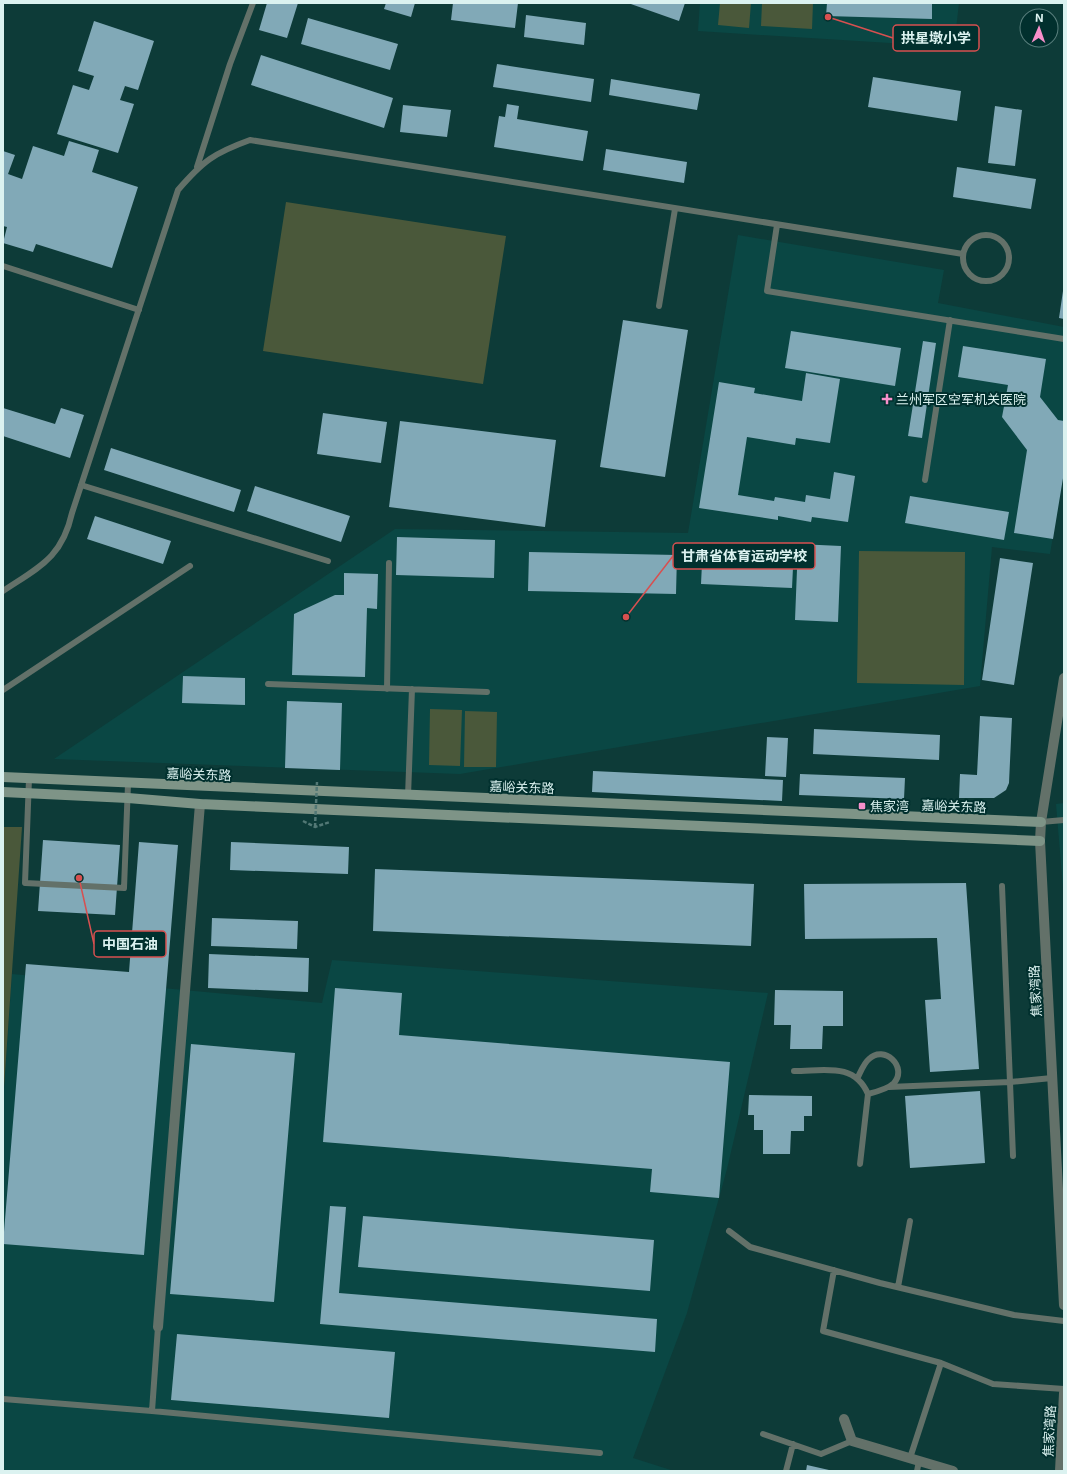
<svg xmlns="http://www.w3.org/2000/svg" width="1067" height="1474" font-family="Inter,'Noto Sans SC',sans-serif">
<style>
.built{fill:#0a4744}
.green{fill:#4a583a}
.building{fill:#81a9b7}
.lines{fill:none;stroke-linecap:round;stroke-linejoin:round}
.path{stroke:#527875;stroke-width:2.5;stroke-dasharray:4 2;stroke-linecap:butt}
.service{stroke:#637169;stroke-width:6}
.minor{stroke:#637169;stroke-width:10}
.tertiary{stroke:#637169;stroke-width:10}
.secondary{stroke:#7e9487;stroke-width:10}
.path-bridge{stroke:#527875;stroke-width:2.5;stroke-dasharray:4 2;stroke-linecap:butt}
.poi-dot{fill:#f890cb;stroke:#01302e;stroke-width:1.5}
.labels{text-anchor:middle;stroke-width:4;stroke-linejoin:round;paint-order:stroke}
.poi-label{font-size:13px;fill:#dbf2f0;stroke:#01302e;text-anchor:start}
.street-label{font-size:13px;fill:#dbf2f0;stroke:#01302e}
.leader{fill:none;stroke:#d75050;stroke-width:1.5}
.callout-dot{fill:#d75050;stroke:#01302e;stroke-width:1.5}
.callout{fill:#01302e;stroke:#d75050;stroke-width:1.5}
.callout-label{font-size:14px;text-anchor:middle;font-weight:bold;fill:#dbf2f0}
</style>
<rect width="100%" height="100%" fill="#0d3b38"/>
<!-- built -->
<path class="built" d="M700 3H959L954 47 698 31Z
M738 235 944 270 938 303 1064 327V471L1050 554 992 547 980 686 460 774 54 759 395 529 688 533Z
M1064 803V900L1056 804Z
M332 960 768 993 727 1169 687 1313 633 1458 674 1471H3V1102L12 974 322 1003Z"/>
<!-- green -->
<path class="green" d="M720 3H751L749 28 718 25Z
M762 3H813L812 29 761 26Z
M286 202 506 236 483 384 263 351Z
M859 551 965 552 964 685 857 683Z
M430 709 462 710 460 766 429 765Z
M465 711 497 712 496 767H464Z
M3 827H22L3 1102Z"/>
<!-- building -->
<path class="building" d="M267 3H298L287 38 259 30Z
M386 3H415L411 17 384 9Z
M453 3H518L515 28 451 20Z
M628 3H685L679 21Z
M827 3H932V19L826 16Z
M526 15 586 23 584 45 524 37Z
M308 18 398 44 390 70 301 44Z
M94 21 154 41 138 90 125 86 120 100 134 104 118 153 57 134 73 85 89 90 94 76 78 71Z
M261 55 393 98 384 128 251 85Z
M497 64 594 79 591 102 493 87Z
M873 77 961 91 957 121 868 107Z
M611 79 700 94 697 110 609 95Z
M507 104 519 106 517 119 588 131 583 161 494 147 499 116 505 117Z
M403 105 451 110 447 137 400 132Z
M995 106 1022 110 1015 166 988 163Z
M69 141 99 150 92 172 138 187 112 268 36 244 33 252 3 243 7 227 3 226V151L15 155 8 174 22 179 33 146 64 156Z
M606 149 687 162 684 183 603 170Z
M957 167 1036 179 1031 209 953 197Z
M1063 291H1064V319L1059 318Z
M623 320 688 330 665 477 600 467Z
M791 331 901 348 895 386 785 368Z
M923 341 936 343 922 438 908 436Z
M963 346 1046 359 1040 397 1058 420 1064 421V472L1053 539 1014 533 1027 450 1002 417 1008 385 958 377Z
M806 373 840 379 830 443 796 438 795 445 747 437 738 495 774 501 775 497 805 502 806 495 830 499 834 472 855 476 848 522 812 517 811 522 778 516V520L699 508 719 382 755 388 754 393 802 401Z
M3 408 55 424 61 408 84 415 70 458 3 436Z
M323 413 387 422 381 463 317 454Z
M400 421 556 440 545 527 389 507Z
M111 448 241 490 234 512 104 470Z
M255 486 350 516 341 542 247 511Z
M910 496 1009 512 1004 540 905 523Z
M95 516 171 541 163 564 87 539Z
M397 537 495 540 494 578 396 575Z
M703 543 794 547 792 588 701 584Z
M798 544 841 546 838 622 795 620Z
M529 552 677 555 676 594 528 591Z
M1000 558 1033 563 1014 685 982 680Z
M344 573 378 574 377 609 367 608 365 677 292 675 294 614 335 595H344Z
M183 676 245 678V705L182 703Z
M287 701 342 703 340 770 285 768Z
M980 716 1012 718 1009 783 1006 790 994 798H959L960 774 977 775Z
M814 729 940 735 939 760 813 754Z
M767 737 788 738 786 777 765 776Z
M593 771 783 780 782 801 592 792Z
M800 774 905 778 904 799 799 795Z
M43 840 120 845 115 915 38 911Z
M139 842 178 845 144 1255 3 1244 26 964 129 972Z
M231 842 349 847 348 874 230 870Z
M375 869 754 884 751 946 373 931Z
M966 883 979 1069 930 1072 925 1000 941 999 937 938 805 939 804 884Z
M212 918 298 921 297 949 211 946Z
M209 954 309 958 308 992 208 988Z
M335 988 402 993 399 1035 730 1062 719 1198 650 1192 652 1169 323 1142Z
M775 990 843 991V1026H823L822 1049H790L791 1025H774Z
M191 1044 295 1053 274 1302 170 1294Z
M980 1091 985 1163 910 1168 905 1096Z
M749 1095 812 1096V1116H804V1131H791L790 1154H763V1130H754V1115H748Z
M330 1206 346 1207 339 1293 657 1319 655 1352 320 1324Z
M363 1216 654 1240 650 1291 358 1267Z
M177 1334 395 1352 389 1418 171 1400Z
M807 1465 829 1470V1471H806Z"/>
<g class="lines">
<!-- path -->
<path class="path" d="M303 821 315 827 330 822"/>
<!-- service -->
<path class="service" d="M197 167 230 64 253 3
M777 225 767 291 1064 339
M963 258a23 23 0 1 1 46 0a23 23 0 1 1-46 0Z
M3 266 139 310
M659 306 675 209
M925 480 950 320
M81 485 328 561
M3 591C39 567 62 558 72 513L178 190C203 161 214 153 250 140L963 254
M268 684 487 692
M387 689 389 563
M3 690 190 566
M29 779 25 883 124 888 128 784
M408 796 412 689
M1041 822 1064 820
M1002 886 1013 1156
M794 1071C824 1071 854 1062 868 1094L860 1164
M858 1077C861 1071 864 1063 869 1059 884 1044 908 1067 894 1083 888 1089 876 1092 868 1094
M889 1087 1010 1082 1052 1078
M729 1231 750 1247 880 1283 1014 1315 1064 1321
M834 1270 823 1331 941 1363 993 1384 1064 1389
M898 1287 910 1221
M3 1399 152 1411 158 1327
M152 1411 600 1453
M763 1434 821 1454 852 1441
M910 1458 941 1363
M786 1471 793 1444
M917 1471 919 1461"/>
<!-- minor -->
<path class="minor" d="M1040 841 1064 1305
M158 1327 200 804
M844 1419 852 1441 953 1471
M1060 1471 1064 1393"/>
<!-- tertiary -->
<path class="tertiary" d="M1040 841 1041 822 1064 678"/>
<!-- secondary -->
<path class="secondary" d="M3 777 1041 822
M3 792 128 798 200 804 1040 841"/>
<!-- path-bridge -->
<path class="path-bridge" d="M315 827 317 782"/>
</g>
<!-- markers -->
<g class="poi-dot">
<path d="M885 393h4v4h4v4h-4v4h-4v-4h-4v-4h4z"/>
<rect x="858" y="802" width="8" height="8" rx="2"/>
</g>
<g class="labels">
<!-- poi labels -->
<g class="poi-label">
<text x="896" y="404">兰州军区空军机关医院</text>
<text x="870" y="811">焦家湾</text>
</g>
<!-- street labels -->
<g class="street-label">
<text transform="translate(199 774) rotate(2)" y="5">嘉峪关东路</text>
<text transform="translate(522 787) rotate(2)" y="5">嘉峪关东路</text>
<text transform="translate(954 806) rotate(2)" y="5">嘉峪关东路</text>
<text transform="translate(1035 991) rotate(-93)" y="5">焦家湾路</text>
<text transform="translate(1049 1431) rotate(-87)" y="5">焦家湾路</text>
</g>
</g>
<!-- callouts -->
<path class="leader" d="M828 17L893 38M626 617L673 556M79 878L94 944"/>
<g class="callout-dot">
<circle cx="828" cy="17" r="4"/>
<circle cx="626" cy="617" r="4"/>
<circle cx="79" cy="878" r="4"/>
</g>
<g class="callout">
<rect x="893" y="25" width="86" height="26" rx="4"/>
<rect x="673" y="543" width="142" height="26" rx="4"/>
<rect x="94" y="931" width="72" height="26" rx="4"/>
</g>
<g class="callout-label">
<text x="936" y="43">拱星墩小学</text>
<text x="744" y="561">甘肃省体育运动学校</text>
<text x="130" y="949">中国石油</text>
</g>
<!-- border -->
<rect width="1067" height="1474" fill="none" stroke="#dbf2f0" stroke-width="8"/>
<!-- north arrow -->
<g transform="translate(1039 28) rotate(2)"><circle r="19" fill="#01302e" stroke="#587e7c"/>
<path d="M0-3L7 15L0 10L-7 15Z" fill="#f890cb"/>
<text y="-6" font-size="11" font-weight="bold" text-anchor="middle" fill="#dbf2f0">N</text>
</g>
</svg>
